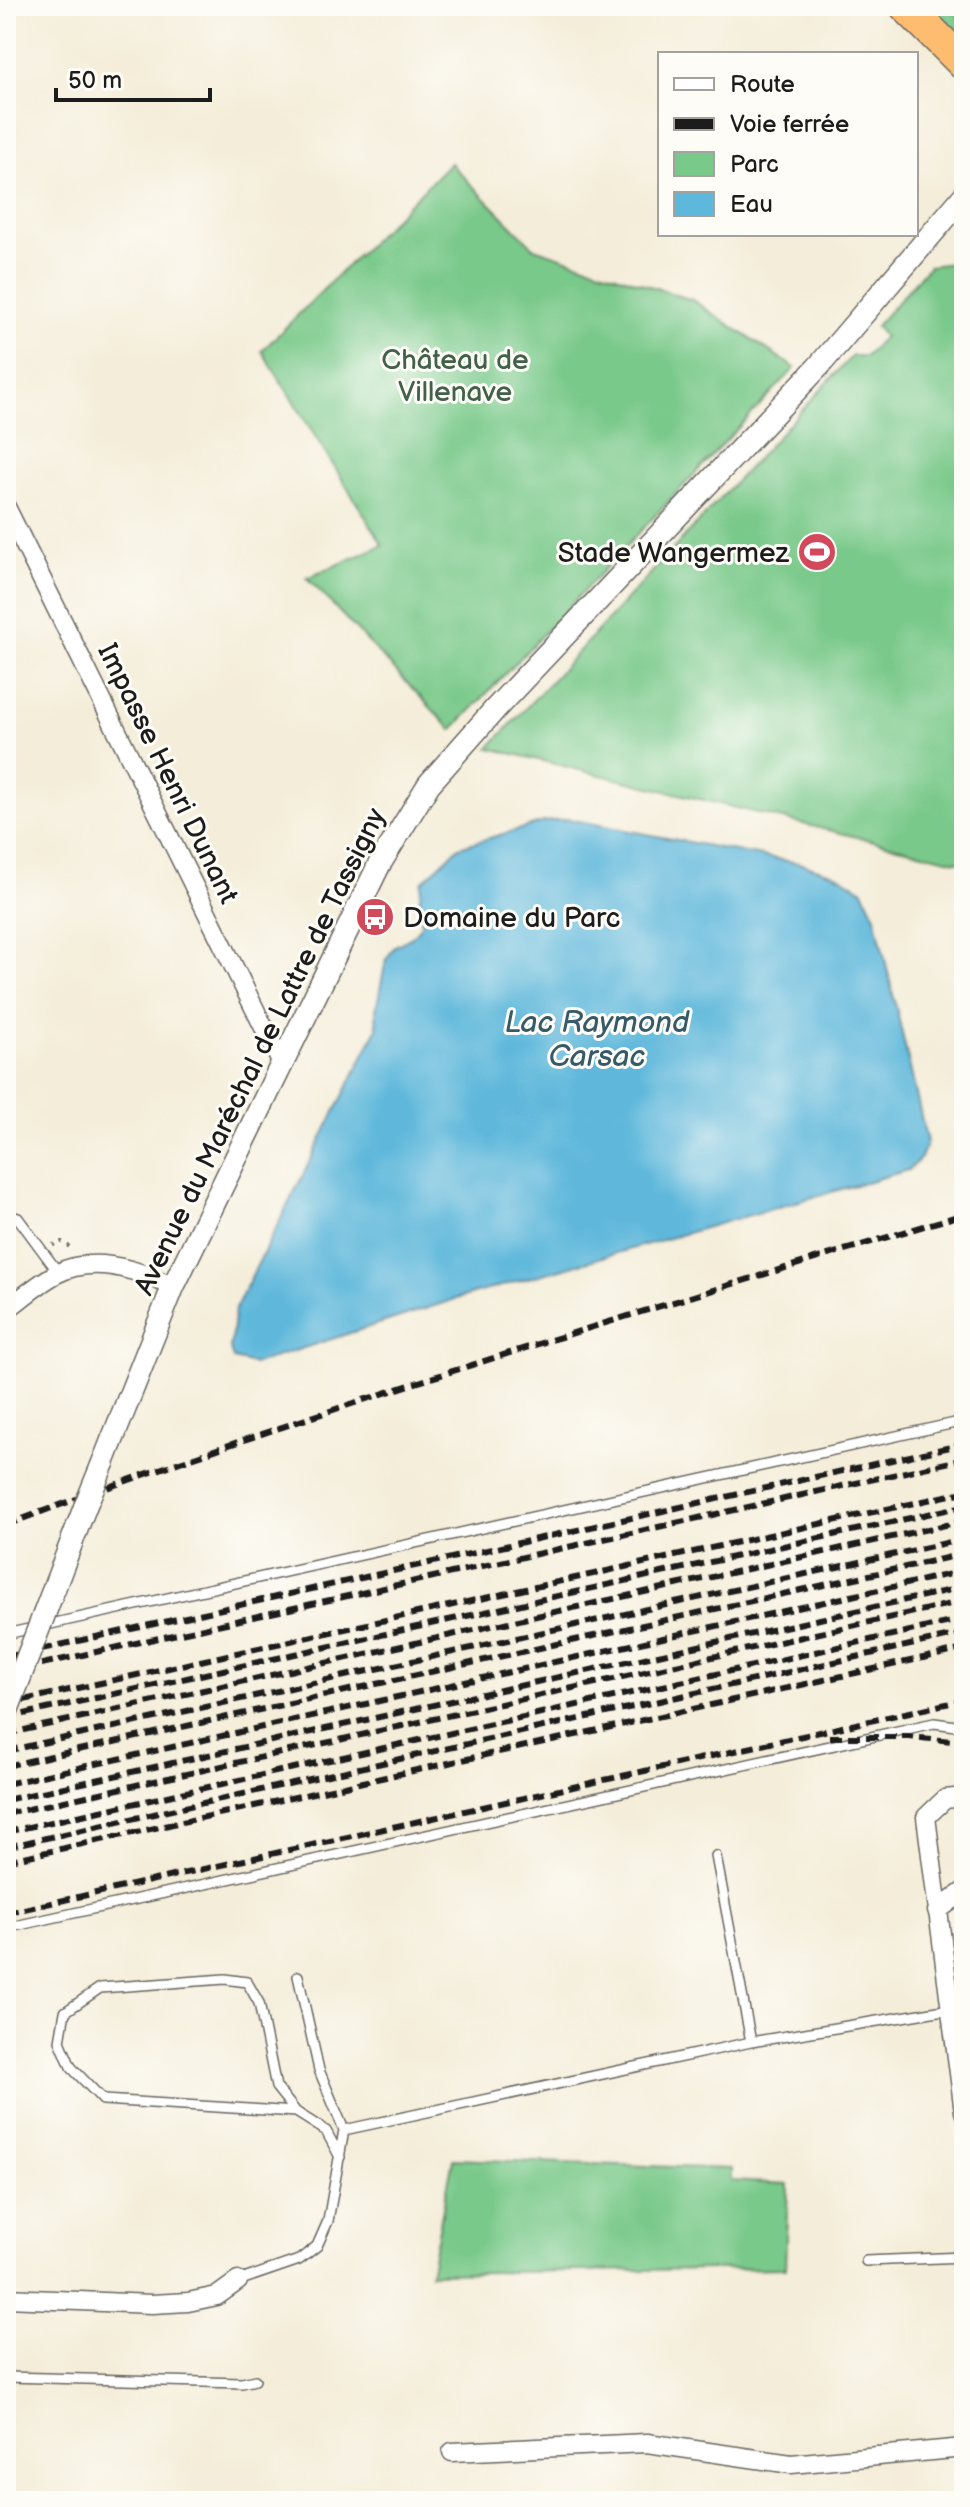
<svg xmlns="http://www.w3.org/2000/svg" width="970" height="2507" font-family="'Balsamiq Sans',sans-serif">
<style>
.green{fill:#79c98a;stroke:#4a7253;stroke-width:2}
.water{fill:#5eb8db;stroke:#3d6a7c;stroke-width:2}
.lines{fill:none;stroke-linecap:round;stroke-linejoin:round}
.service-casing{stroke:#68655e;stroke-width:12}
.minor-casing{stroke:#68655e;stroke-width:21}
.tertiary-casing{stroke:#68655e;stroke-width:25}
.motorway-casing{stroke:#68655e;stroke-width:35}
.path{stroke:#68655e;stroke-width:4;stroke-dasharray:2 6;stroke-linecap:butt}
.service{stroke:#fff;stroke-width:9}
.minor{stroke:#fff;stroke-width:18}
.tertiary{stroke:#fff;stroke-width:22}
.motorway{stroke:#febc70;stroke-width:32}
.rail{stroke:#1c1c1c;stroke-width:6;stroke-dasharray:12 6;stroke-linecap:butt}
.tertiary-bridge-casing{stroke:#68655e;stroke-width:25;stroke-linecap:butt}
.tertiary-bridge{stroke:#fff;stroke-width:22}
.labels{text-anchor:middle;stroke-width:6;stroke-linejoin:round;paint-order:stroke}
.park-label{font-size:28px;fill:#416148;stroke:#fdfcf7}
.poi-label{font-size:28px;fill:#1c1c1c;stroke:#fdfcf7;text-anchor:end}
.street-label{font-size:28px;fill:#1c1c1c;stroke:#fdfcf7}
.water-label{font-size:30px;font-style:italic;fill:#365a68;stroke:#fdfcf7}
</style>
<rect width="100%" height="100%" fill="#fdfcf7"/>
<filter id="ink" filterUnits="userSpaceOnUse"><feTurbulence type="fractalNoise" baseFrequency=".0125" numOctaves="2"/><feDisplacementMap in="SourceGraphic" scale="16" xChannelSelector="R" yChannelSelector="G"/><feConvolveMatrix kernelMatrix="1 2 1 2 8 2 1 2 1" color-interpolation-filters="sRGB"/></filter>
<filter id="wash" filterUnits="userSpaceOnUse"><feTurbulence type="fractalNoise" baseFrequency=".006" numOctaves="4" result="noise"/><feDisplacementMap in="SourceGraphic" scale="32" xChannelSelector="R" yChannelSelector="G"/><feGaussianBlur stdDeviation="1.8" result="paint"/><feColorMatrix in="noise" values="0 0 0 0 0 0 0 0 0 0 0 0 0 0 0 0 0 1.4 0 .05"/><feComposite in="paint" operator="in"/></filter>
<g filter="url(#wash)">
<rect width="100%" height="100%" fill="#f4edd9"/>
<!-- green -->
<path class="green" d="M925 6H953L964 28V45Z
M450 163 534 248 692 300 795 368 452 730 307 578 383 545 262 351Z
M961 262 964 265V863L489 748 852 356H866L884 337 876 326 929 266Z
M453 2159 731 2169V2181L788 2184 785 2268 430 2273Z"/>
<!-- water -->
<path class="water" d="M568 819 803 864 838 875 863 890 875 916 927 1142 921 1158 908 1170 459 1298 254 1364 233 1359 230 1349 235 1309 377 1029 376 1010 386 960 395 946 412 937 422 924 419 904 422 882 459 847 544 822Z"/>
</g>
<g filter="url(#ink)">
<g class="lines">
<!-- service casing -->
<g class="service-casing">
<path id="service" d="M6 1214 18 1218 58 1272
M6 1634 964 1421
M716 1856 751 2042 950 2009
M6 1928 934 1723 964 1727
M296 2112 103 2100 71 2067 60 2041 65 2012 100 1988 225 1979 247 1982 259 2003 276 2087 296 2112 326 2131 340 2157
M344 2130 751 2042
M866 2261 964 2257
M238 2281 299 2260 317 2246 328 2221 344 2130 319 2070 298 1976
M6 2377 242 2383 255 2380"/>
</g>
<!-- minor casing -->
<g class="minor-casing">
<path id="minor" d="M6 507 282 1064
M6 1310C22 1298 40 1282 58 1273 94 1255 139 1270 173 1287
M964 1797 945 1799 926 1817 964 2112
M937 1911 964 1891
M6 2298 152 2304 188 2302 217 2296 238 2281
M452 2452 647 2443 791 2464 964 2448"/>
</g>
<!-- tertiary casing -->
<g class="tertiary-casing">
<path id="tertiary" d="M103 1463 173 1287 379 865 429 784 496 708 818 367 964 196
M45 1612 85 1507"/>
</g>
<!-- motorway casing -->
<g class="motorway-casing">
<path id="motorway" d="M906 6 964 64"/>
</g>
<!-- path -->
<path class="path" d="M53 1245 62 1242 73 1249"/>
<!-- service -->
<use href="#service" class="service"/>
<!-- minor -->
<use href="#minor" class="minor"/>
<!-- tertiary -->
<use href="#tertiary" class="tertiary"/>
<!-- motorway -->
<use href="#motorway" class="motorway"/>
<!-- rail -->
<path class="rail" d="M6 1525C320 1407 643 1311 964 1214
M6 1657 964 1444
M6 1672 964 1459
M6 1704 964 1492
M6 1718 964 1506
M6 1734 964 1521
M830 1737H909L964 1742
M6 1751 964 1539
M6 1766 964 1554
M6 1784 964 1571
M6 1800 964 1587
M6 1814 964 1601
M6 1832 964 1619
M6 1847 964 1633
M6 1861 964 1649
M6 1913 964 1700"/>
<!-- tertiary-bridge casing -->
<g class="tertiary-bridge-casing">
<path id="tertiary-bridge" d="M85 1507 103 1463
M6 1713 45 1612"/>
</g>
<!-- tertiary-bridge -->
<use href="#tertiary-bridge" class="tertiary-bridge"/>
</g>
</g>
<!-- icons -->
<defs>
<g id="stadium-disc" transform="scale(2)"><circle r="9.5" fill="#d1495b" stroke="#fdfcf7"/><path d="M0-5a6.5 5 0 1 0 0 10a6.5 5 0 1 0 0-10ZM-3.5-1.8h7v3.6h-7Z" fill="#fff"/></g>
<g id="bus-disc" transform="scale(2)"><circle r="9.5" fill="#d1495b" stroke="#fdfcf7"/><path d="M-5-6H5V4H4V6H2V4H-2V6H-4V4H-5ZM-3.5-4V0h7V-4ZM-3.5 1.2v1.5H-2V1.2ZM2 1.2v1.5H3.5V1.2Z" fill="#fff"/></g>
</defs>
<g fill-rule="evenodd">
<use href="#stadium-disc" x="817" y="552"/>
<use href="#bus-disc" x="375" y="917"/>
</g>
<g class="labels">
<!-- park labels -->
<g class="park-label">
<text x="455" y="369">Château de<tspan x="455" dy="32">Villenave</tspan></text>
</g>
<!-- poi labels -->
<g class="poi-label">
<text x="789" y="562">Stade Wangermez</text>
<text x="403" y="927" text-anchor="start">Domaine du Parc</text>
</g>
<!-- street labels -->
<g class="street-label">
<text transform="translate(169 773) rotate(64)" y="10">Impasse Henri Dunant</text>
<text transform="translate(259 1051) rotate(-64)" y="10">Avenue du Maréchal de Lattre de Tassigny</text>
</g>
<!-- water labels -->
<g class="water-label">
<text x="597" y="1032">Lac Raymond<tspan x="597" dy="34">Carsac</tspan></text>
</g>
</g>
<!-- margin -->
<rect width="970" height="2507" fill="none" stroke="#fdfcf7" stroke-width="32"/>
<!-- legend -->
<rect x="658" y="52" width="260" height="184" fill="#fdfcf7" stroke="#a3a29f" stroke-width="2"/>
<rect x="674" y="78" width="40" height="12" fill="#ffffff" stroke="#a3a29f" stroke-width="2"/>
<text x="730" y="92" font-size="24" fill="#1c1c1c">Route</text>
<rect x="674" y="118" width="40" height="12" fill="#1c1c1c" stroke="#a3a29f" stroke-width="2"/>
<text x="730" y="132" font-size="24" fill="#1c1c1c">Voie ferrée</text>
<rect x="674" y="152" width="40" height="24" fill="#79c98a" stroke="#a3a29f" stroke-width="2"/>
<text x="730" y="172" font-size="24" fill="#1c1c1c">Parc</text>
<rect x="674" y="192" width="40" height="24" fill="#5eb8db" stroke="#a3a29f" stroke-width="2"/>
<text x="730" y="212" font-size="24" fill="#1c1c1c">Eau</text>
<!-- scale -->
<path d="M56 88v12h154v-12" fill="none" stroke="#1c1c1c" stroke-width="4"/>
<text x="68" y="88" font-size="24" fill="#1c1c1c" stroke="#fdfcf7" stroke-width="6" paint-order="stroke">50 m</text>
</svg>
